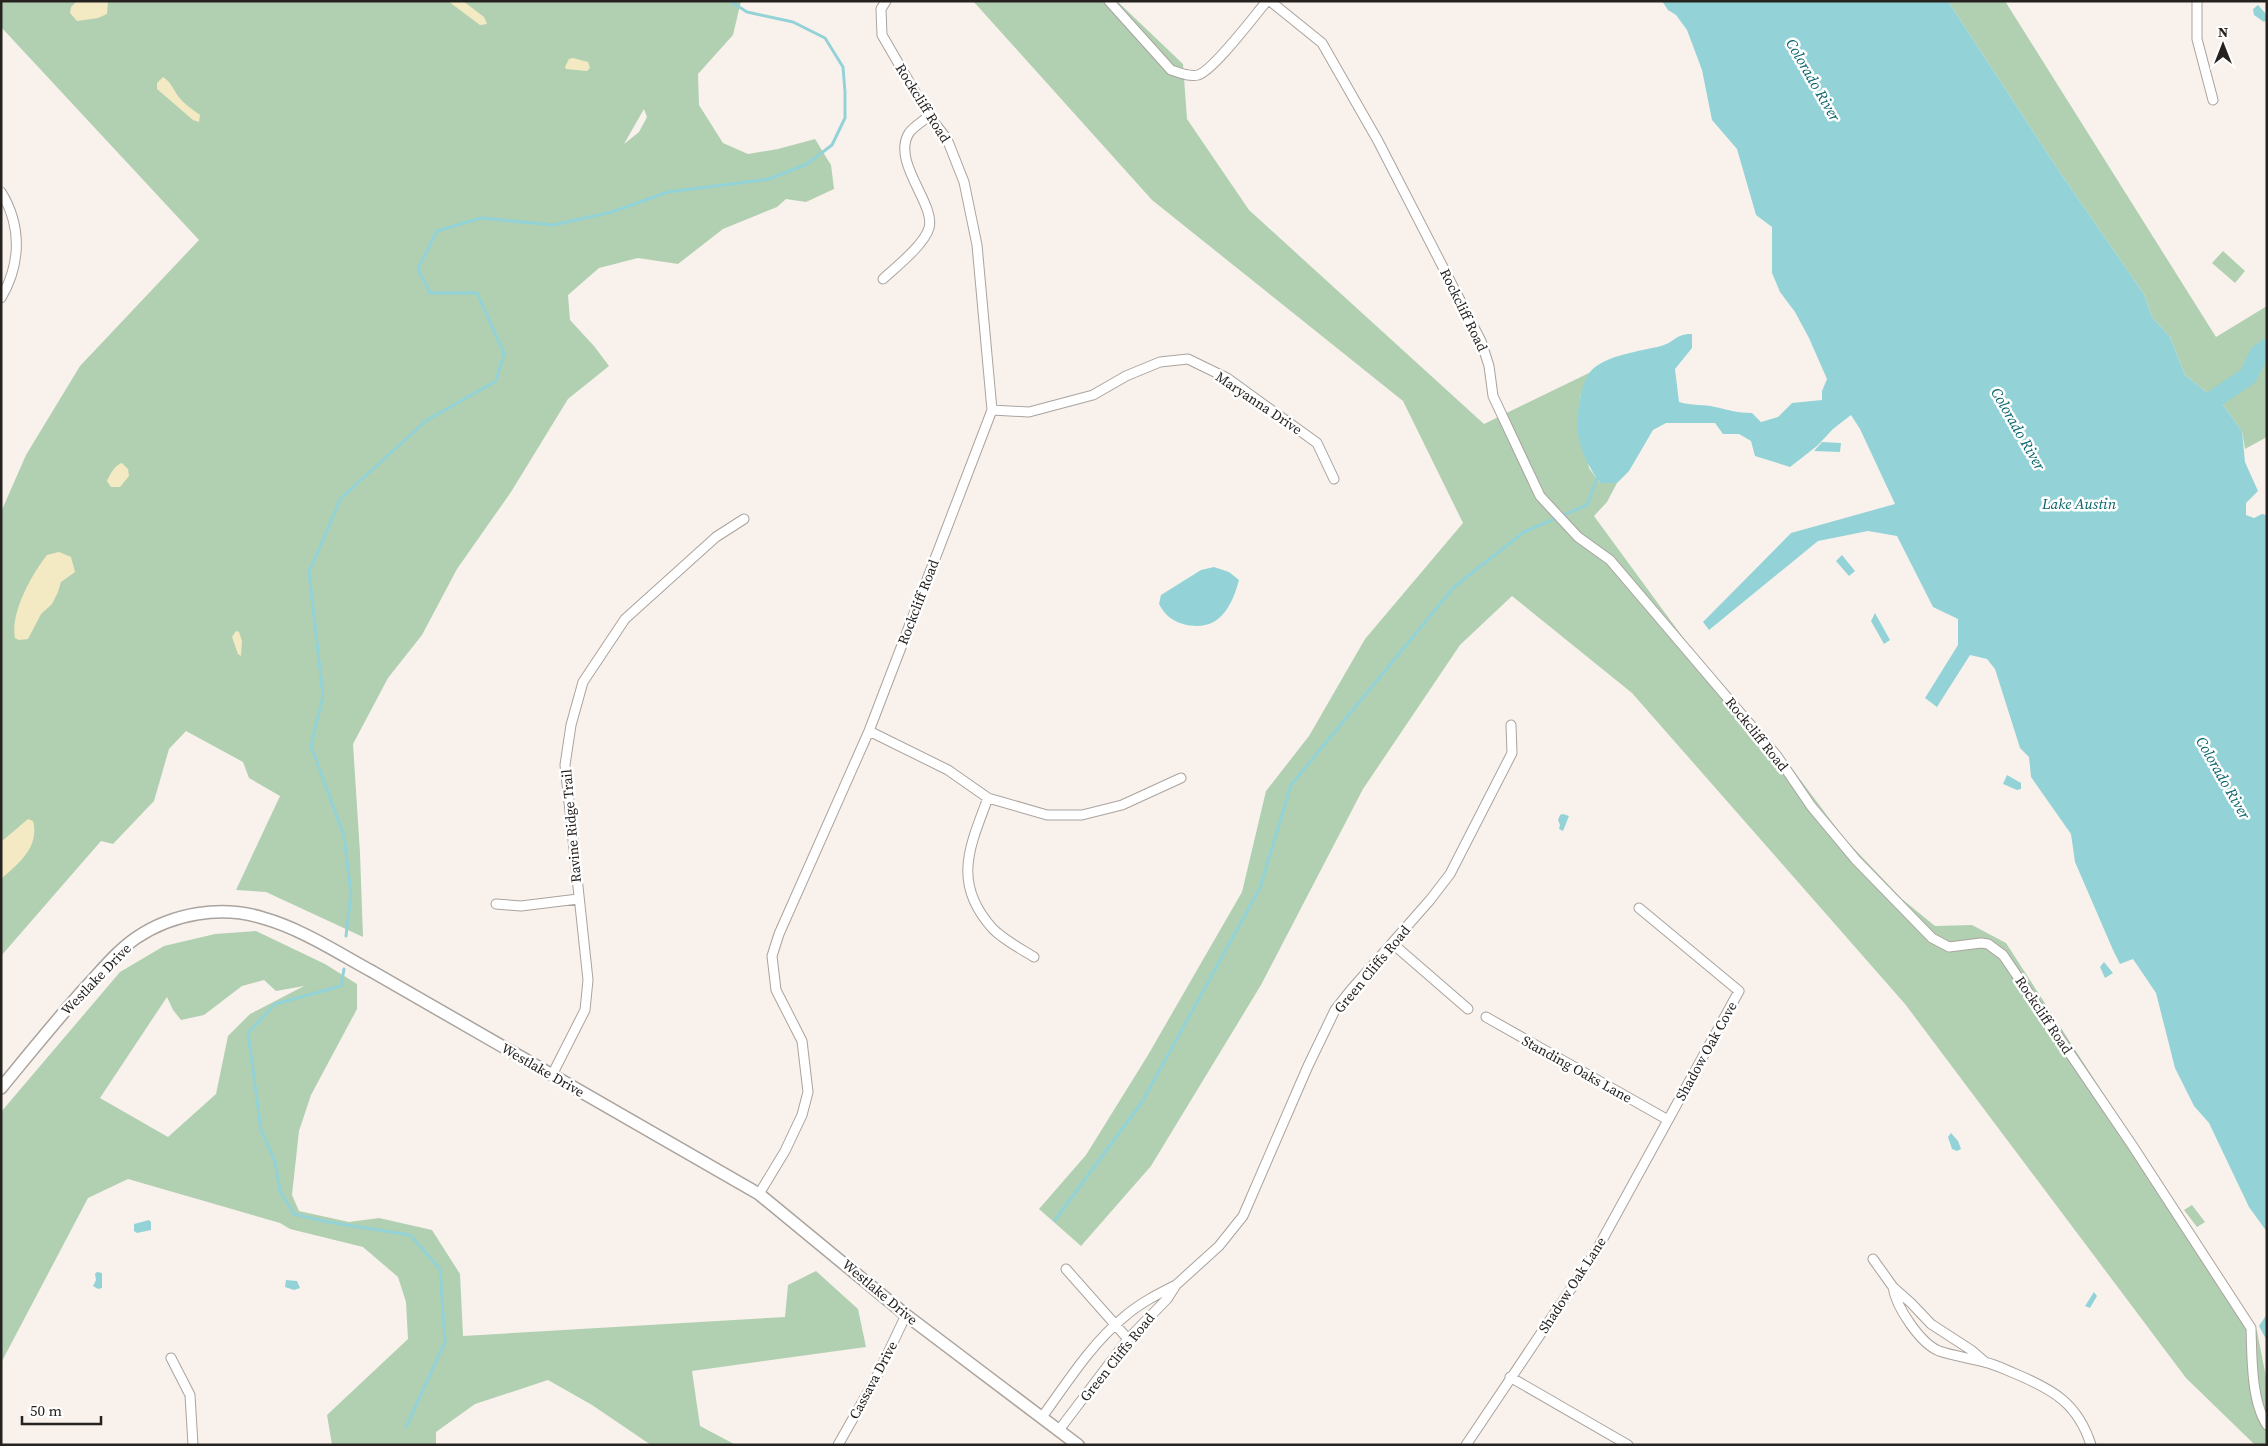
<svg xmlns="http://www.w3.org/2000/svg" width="2268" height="1446" font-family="'Source Serif 4',serif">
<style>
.green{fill:#b1d0b2;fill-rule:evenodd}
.sand{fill:#f3eac4}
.water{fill:#93d3d8}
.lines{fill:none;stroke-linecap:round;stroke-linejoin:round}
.stream{stroke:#93d3d8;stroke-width:3}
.river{stroke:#93d3d8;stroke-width:19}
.minor-casing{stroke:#aaa39e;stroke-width:11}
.tertiary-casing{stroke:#aaa39e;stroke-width:14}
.minor{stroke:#fff;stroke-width:9}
.tertiary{stroke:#fff;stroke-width:11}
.labels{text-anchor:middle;stroke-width:5;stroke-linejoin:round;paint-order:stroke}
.street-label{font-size:14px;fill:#252220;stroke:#fff}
.water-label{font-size:15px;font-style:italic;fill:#056369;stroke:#fff}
</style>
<rect width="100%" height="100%" fill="#f9f2ec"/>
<!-- green -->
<path class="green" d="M1 1H741L733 35 698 74 699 105 723 143 748 154 778 149 815 139 831 165 834 189 806 202 786 199 777 207 723 229 678 264 638 258 599 268 568 295 570 320 594 346 609 366 568 399 511 492 457 569 422 635 388 678 353 744 360 853 363 937 266 892 236 890 280 796 249 778 243 762 186 731 169 749 154 801 113 844 101 841 1 956V512L26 455 80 366 199 240 1 27ZM644 109 647 117 639 132 624 144Z
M973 1H1117L1183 64 1187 119 1249 210 1484 424 1591 372 1580 397 1579 418 1589 468 1600 483H1617L1607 502 1594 516 1690 647 1772 742 1844 838 1902 899 1935 926 1972 925 2006 943 2257 1331 2267 1382V1445H2255L2186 1378 1905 1004 1632 693 1512 596 1460 645 1363 789 1261 985 1151 1166 1081 1246 1039 1209 1086 1155 1148 1055 1242 892 1266 791 1309 736 1365 639 1463 523 1403 401 1152 200Z
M1948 1H2005L2216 337 2267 306V437L2245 449 2242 431 2224 406 2185 375 2170 337 2152 317 2144 294 2057 168Z
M2223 251 2245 271 2235 283 2212 263Z
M256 931 325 964 357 984V1009L311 1095 299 1131 292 1195 299 1211 349 1222 379 1218 432 1230 460 1274 463 1336 785 1317 788 1285 816 1271 858 1309 866 1347 692 1371 700 1426 736 1445H651L592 1405 548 1380 475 1404 436 1432V1445H332L327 1415 408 1339 406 1302 398 1277 363 1247 290 1229 280 1223 128 1179 88 1198 1 1363V1112L120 972 164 946 215 934ZM264 980 276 991 304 986 250 1014 228 1036 216 1094 168 1137 100 1098 167 997 173 1010 181 1020 204 1015 242 986Z
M2192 1205 2205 1222 2197 1227 2184 1210Z"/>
<!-- sand -->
<path class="sand" d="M77 1H108L107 14 98 18 77 21 70 13 71 7Z
M448 1H463L484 17 487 24 480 25Z
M573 58 588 62 590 68 587 71 566 69 565 67 569 59Z
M163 77C171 82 173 89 178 96 184 104 192 109 200 115L199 122 193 120 157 89V83Z
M122 463 128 469 129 476 120 487H111L107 481C110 474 115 465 122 463Z
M59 552 71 557 75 572 61 582 58 592 52 604 41 614 28 639 19 640 15 638C10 613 32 574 47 555Z
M236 631 239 632 242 641 241 656 238 654 232 637Z
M28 819 33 821C40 847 18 864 1 879V842Z"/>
<!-- water -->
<path class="water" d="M1662 1H1948L2057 168 2144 294 2152 317 2170 337 2185 375 2224 406 2242 431 2245 462 2258 491 2246 503V515L2254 518 2262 514 2267 515V1232L2249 1207 2209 1123 2194 1106 2175 1068 2156 993 2133 959 2120 964 2113 950 2075 862 2071 834 2031 777 2029 757 2020 748 1995 669 1987 659 1970 655 1937 707 1925 698 1958 645V619L1933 607 1897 536 1868 531 1818 541 1709 630 1703 622 1791 533 1895 504 1860 429 1851 415 1833 429 1817 446 1790 467 1755 456 1751 441 1739 434H1723L1715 423H1666L1653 430 1629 471 1617 483H1600C1591 470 1582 455 1579 439 1575 421 1579 387 1590 372 1604 355 1642 351 1661 346 1675 342 1675 334 1692 334V348L1675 369 1679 402C1692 406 1704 404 1715 407 1729 410 1738 413 1752 413L1761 422 1778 417 1792 403 1822 400V391L1827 379 1809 338 1795 312 1780 292 1772 273V227L1756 215 1737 149 1712 120 1702 70 1687 30 1676 15 1668 10Z
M2258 5 2267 15V20L2264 22 2254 15 2253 9Z
M1822 442 1841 443 1840 452 1814 451Z
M1842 555 1855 571 1849 576 1836 561Z
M1214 567 1229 572 1239 580C1231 610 1217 633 1183 624 1172 621 1164 614 1159 604L1161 595 1201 570Z
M1875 613 1890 640 1884 644 1871 621Z
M2007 775 2021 783V789L2017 790 2003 784Z
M1563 814 1569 816 1563 831 1559 829 1560 825 1558 820 1560 815Z
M2104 962 2113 973 2105 978 2100 967Z
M1951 1133 1958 1141 1961 1149 1957 1151 1952 1149 1948 1137Z
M149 1220 151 1222V1230L137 1233 134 1231V1224Z
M97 1272 102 1273V1288L98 1289 93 1286 96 1280 95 1274Z
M286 1280 297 1281 300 1288 294 1290 285 1287Z
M2094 1292 2097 1296 2090 1308 2085 1306Z
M2267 1314V1338L2266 1339 2259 1326Z"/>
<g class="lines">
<!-- stream -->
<path class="stream" d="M346 936 351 894 344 836 311 746 323 696 309 572 341 498 427 420 496 381 504 353 477 293H430L418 269 437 231 481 218 553 225 612 212 668 192 769 179 807 164 832 145 845 118V92L843 67 825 38 793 22 747 12 730 1
M344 969 341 986 275 1004 248 1033 261 1130 275 1162 280 1191 294 1214 328 1222 410 1235 440 1269 445 1342 406 1427
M1055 1220 1142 1102 1260 888 1291 785 1454 587 1524 532 1587 505 1598 476"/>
<!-- river -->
<path class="river" d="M2195 412 2248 376 2259 354 2267 348"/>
<!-- minor casing -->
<g class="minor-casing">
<path id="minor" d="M1109 1 1171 70C1180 73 1189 77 1198 75 1214 70 1254 16 1267 1
M1270 1 1322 43 1378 141 1481 341 1489 366 1493 396 1540 496 1578 537 1610 560 1777 756 1811 806 1856 860 1932 938 1949 947 1981 943 1988 944 2003 955 2132 1145 2251 1328C2252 1356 2251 1401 2267 1425
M2197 1V39L2213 100
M1 192C22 226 21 264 1 298
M883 279C896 267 924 245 929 228 936 204 891 162 909 133 913 127 923 121 929 116
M992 410 1029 412 1093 395 1126 376 1160 362 1188 359 1227 378 1317 443 1334 479
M869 731 948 770 988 798 1047 815H1082L1122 805 1181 778
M988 798C969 848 952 884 993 929 1004 940 1021 949 1034 957
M496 904 521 906 578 899
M1393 944 1468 1009
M1486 1017 1668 1120
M552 1075 585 1010 588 980 565 765 571 725 583 682 625 619 716 537 744 519
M759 1194 785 1151 802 1115 808 1092 802 1041 776 990 772 956 779 934 869 731 992 410 977 245 964 182 947 139 929 116 882 35 881 9 886 1
M1873 1259 1893 1287 1911 1303 1931 1324 1971 1350 1985 1362
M1066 1269 1128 1339
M1893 1287C1896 1307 1920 1343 1939 1351 1954 1356 1969 1358 1984 1362 1995 1364 2006 1370 2016 1374 2054 1390 2078 1404 2091 1445
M171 1358 190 1395 193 1445
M1510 1377 1628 1445
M1042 1417C1067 1383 1091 1344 1124 1317 1140 1303 1158 1294 1176 1285
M1059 1430 1128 1339 1167 1299 1176 1285 1219 1246 1243 1216 1308 1066 1335 1010 1350 991 1430 900 1450 874 1512 753 1511 725
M838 1445 876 1378 906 1315
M1466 1445 1595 1253 1739 991 1639 908"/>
</g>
<!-- tertiary casing -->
<g class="tertiary-casing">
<path id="tertiary" d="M1 1088C29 1054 57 1019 87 986 102 970 117 951 136 938 173 913 221 905 263 918 302 929 338 953 373 972L759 1194 906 1315 1078 1445"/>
</g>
<!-- minor -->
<use href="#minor" class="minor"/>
<!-- tertiary -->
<use href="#tertiary" class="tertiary"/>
</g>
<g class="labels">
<!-- street labels -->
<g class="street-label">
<text transform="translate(923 103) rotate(58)" y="5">Rockcliff Road</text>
<text transform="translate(1464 310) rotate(64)" y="5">Rockcliff Road</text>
<text transform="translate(1259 403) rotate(34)" y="5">Maryanna Drive</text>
<text transform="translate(918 602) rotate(-69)" y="5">Rockcliff Road</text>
<text transform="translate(1757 734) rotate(51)" y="5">Rockcliff Road</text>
<text transform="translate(571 826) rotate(-95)" y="5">Ravine Ridge Trail</text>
<text transform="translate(1372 969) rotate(-50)" y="5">Green Cliffs Road</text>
<text transform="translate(96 979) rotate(-46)" y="5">Westlake Drive</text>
<text transform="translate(2044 1015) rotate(56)" y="5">Rockcliff Road</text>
<text transform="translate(1706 1051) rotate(-61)" y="5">Shadow Oak Cove</text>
<text transform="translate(1577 1069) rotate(29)" y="5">Standing Oaks Lane</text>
<text transform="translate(543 1070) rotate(30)" y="5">Westlake Drive</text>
<text transform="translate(1572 1285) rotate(-57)" y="5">Shadow Oak Lane</text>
<text transform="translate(880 1292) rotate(40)" y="5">Westlake Drive</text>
<text transform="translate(1117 1357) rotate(-51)" y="5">Green Cliffs Road</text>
<text transform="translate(873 1380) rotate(-62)" y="5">Cassava Drive</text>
</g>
<!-- water labels -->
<g class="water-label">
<text transform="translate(1813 80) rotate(60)" y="5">Colorado River</text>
<text transform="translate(2018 429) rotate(60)" y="5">Colorado River</text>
<text x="2079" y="509">Lake Austin</text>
<text transform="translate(2223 778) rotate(60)" y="5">Colorado River</text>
</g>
</g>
<!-- border -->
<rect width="2268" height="1446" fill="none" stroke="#252220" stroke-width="5"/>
<!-- north arrow -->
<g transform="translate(2223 45)" stroke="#ffffff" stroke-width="4" paint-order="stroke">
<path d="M0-4L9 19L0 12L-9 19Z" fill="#252220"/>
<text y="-8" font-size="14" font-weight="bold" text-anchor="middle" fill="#252220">N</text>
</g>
<!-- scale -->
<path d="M22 1416v8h79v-8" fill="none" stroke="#252220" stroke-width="2.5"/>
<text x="30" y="1416" font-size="15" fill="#252220" stroke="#ffffff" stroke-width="4" paint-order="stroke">50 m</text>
</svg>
